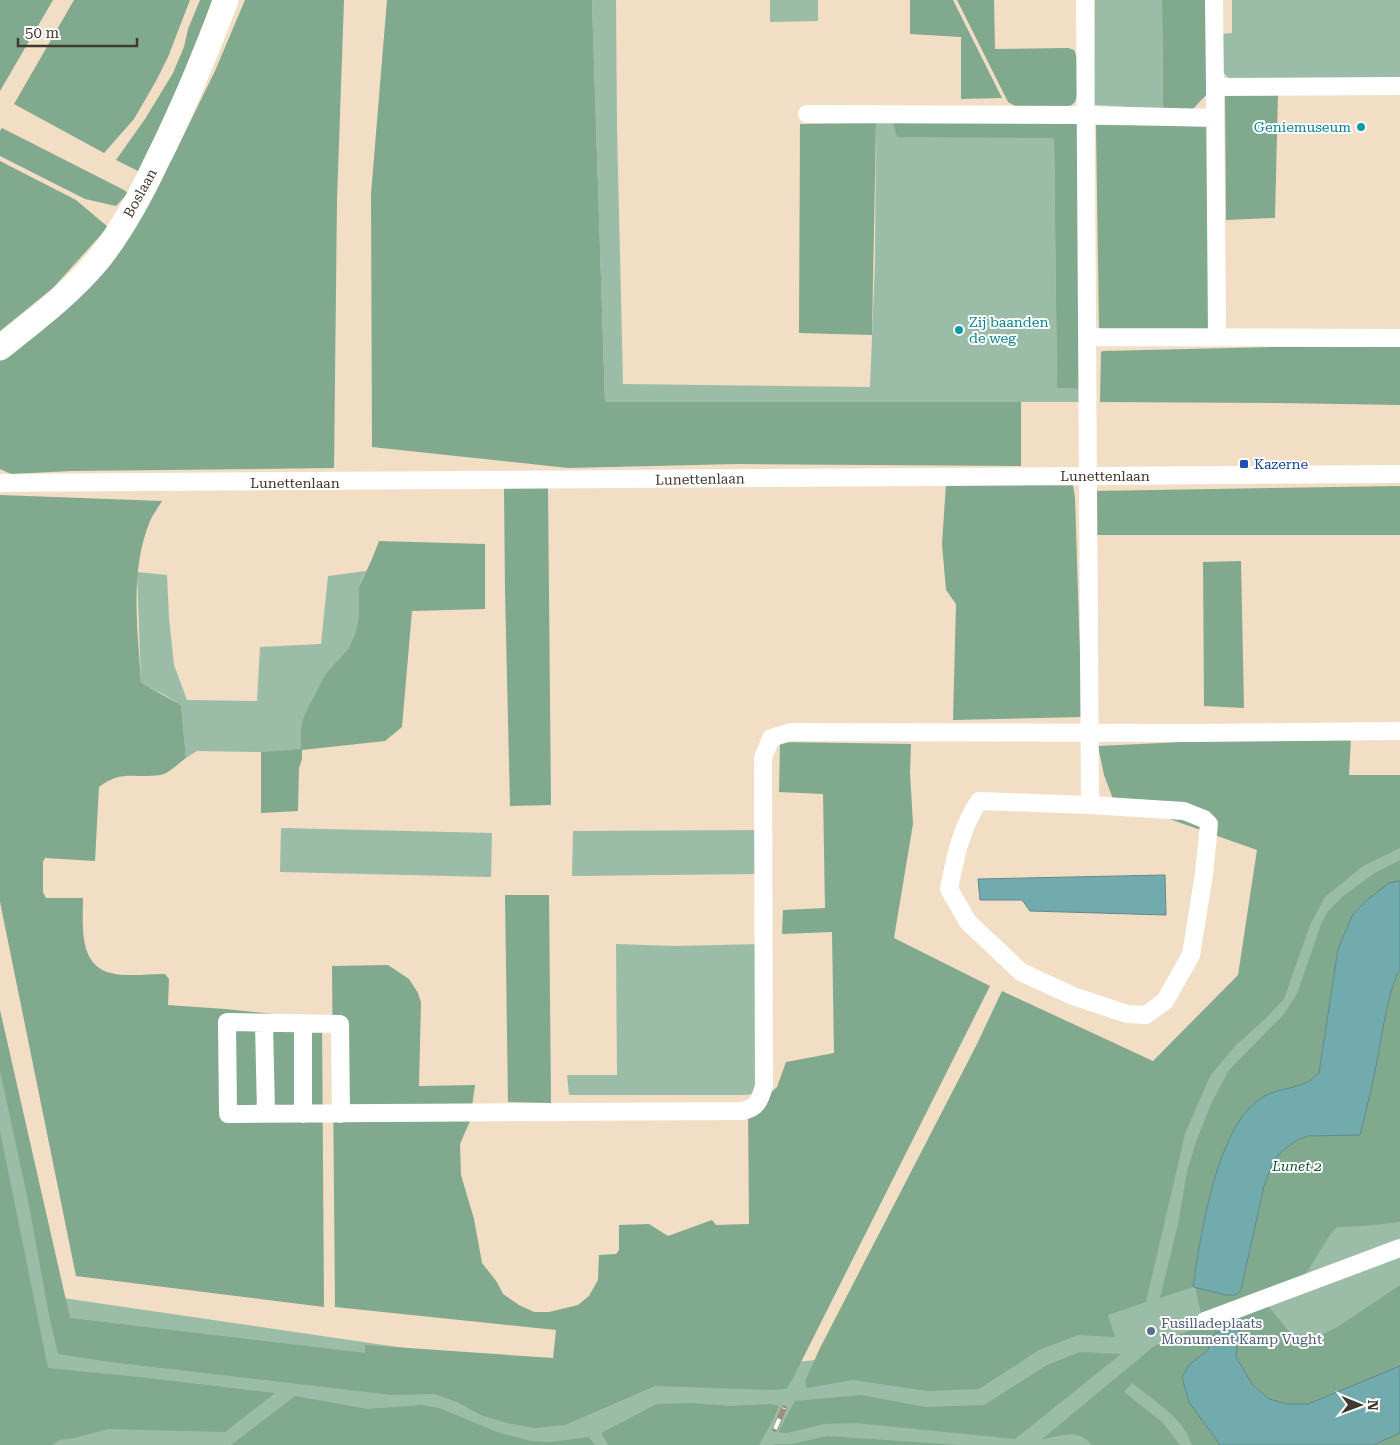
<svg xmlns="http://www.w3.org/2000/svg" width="1400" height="1445" font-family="'Roboto Serif',serif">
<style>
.green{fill:#9bbca6}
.forest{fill:#80a98e}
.water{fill:#71abae;stroke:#638988}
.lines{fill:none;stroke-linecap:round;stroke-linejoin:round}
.street{stroke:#fff;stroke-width:18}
.secondary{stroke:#fff;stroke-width:25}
.rail-casing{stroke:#9c8d7c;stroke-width:5.5}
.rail{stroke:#fff;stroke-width:4;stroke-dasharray:11;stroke-linecap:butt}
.culture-dot{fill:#0f9aa8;stroke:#fff;stroke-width:2}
.transit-dot{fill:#1a4fb4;stroke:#fff;stroke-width:2}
.service-dot{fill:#5c6f8a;stroke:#fff;stroke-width:2}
.labels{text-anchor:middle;stroke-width:4;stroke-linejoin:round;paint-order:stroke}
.culture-label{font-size:14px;fill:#0d838f;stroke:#fff;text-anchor:end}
.street-label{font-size:14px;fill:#41392f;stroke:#fff}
.transit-label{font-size:14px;fill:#164399;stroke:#fff;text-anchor:start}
.park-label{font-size:14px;font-style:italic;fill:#115733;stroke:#fff}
.service-label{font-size:14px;fill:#4e5e75;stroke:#fff;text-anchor:start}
</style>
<rect width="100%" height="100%" fill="#f2ddc5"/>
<!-- green -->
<path class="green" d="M592 0H616L617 128 623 384 870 387 875 263 876 123 892 119 1054 138 1057 388 1081 389V402H605Z
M770 0H818V21L770 22Z
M1095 0H1162L1163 109 1094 105Z
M1232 0H1400V82L1233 83 1221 70V34L1232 33Z
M366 571 359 587V616L355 634 348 649 326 673 301 727 302 750 261 752 197 751 186 758 181 705 163 694 141 684 137 572 167 575 169 618 174 665 187 700 257 701 260 647 321 644 328 576Z
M281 828 492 833 491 877 280 872Z
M760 830 758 874 572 876 573 831Z
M1400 843V1445H0V1054L49 1296 622 1380 971 1344 1181 1136 1209 1067 1313 895Z
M616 944 674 946 765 944 756 1093 747 1095H569L567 1075H617Z"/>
<!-- forest -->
<path class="forest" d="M0 0H53L0 91Z
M74 0H190L168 57 156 81 134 119 104 153 14 104Z
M200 0H212C191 59 166 115 138 171L116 160 145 119 173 73 184 47 188 29Z
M245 0H344L337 200 334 468 71 471 11 474 0 469V360L58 317 172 159 215 71Z
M387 0H592L605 402H1021V466L737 464 568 468 372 447 371 194Z
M910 0H953L1002 98 961 99V37L910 34Z
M957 0H994L995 49 1068 48 1074 50C1079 58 1080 90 1076 99 1075 103 1072 105 1068 107L1015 106 1008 102Z
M1162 0H1207L1208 93 1192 110 1163 109Z
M1225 94H1278L1275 218 1226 220Z
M892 119H1078L1081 389 1057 388 1054 138 897 137Z
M876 123 872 335 799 333 800 124Z
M1096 125 1210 126 1212 331 1099 329Z
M2 128 124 190 128 193 116 206 85 199 0 156V131Z
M0 161 76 200 108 227 53 288 0 331Z
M1272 347H1400V405L1278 403 1100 402 1101 352 1103 351Z
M946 484 1073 485 1075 498 1082 717 953 720 956 604 946 590 942 544Z
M1400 486V535H1094L1093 491Z
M504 487H548L551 805 510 806 505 590Z
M0 495 162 501C158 508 153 514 150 521 129 572 138 630 141 683L181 705 186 758C179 763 168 774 160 775 134 779 122 769 99 787L95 861 45 858 43 862V892L46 898H83C83 925 78 965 111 973 124 977 150 974 165 974L169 979 168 1005 225 1009 322 1019 324 1307 76 1276 0 902Z
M379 541 485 544V609L412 611 402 727 385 741 302 750V759L299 768 298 811 261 813V752L301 749V727L305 714 326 673 348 649 355 634 359 616V587L372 559Z
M1241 561 1244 708 1204 706 1203 562Z
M1351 737 1349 775H1400V848L1363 866 1325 897 1310 925 1284 999 1265 1019 1235 1046 1210 1076 1185 1134 1146 1302 1108 1315 1115 1337 1078 1335 1039 1350 979 1389 927 1391 853 1380 807 1388 805 1381 820 1348 976 1046 1002 991 1153 1061 1238 975 1257 850 1113 799 1104 775 1098 746 1246 739Z
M780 742 911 744 910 772 913 824 894 938 990 986 792 1380 786 1389 774 1390 655 1386 565 1425 535 1428 507 1423 481 1415 457 1402 434 1394 392 1395 110 1362 58 1354 49 1315 28 1200 0 1071V1010L70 1318 365 1353V1345L553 1358 556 1330 335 1307 332 966 388 965 409 979 418 993 421 1002 419 1086 475 1085 470 1121 460 1144 461 1175 474 1219 482 1263 497 1282 503 1294 519 1305 534 1312H549L578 1305 589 1296 598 1280 599 1255 616 1254 619 1250V1225L649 1224 668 1236 712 1220 716 1225 749 1224 748 1107 757 1105 777 1087 786 1062 834 1053 832 932 782 934 783 910 825 908 823 794 779 792Z
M1400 860V881L1389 883 1367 900 1353 914 1338 949 1319 1073C1315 1076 1311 1080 1307 1082 1291 1090 1271 1089 1257 1101 1216 1132 1200 1237 1193 1287L1160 1298 1178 1224 1187 1171 1197 1139 1211 1104 1229 1070 1283 1015 1297 994 1321 924 1328 911 1343 896 1373 874Z
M505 895H549L551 1103 508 1102Z
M1400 970V1222L1364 1226 1337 1227 1331 1233 1302 1280 1202 1318 1195 1287 1225 1295 1273 1162C1300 1128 1322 1135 1360 1135 1365 1113 1371 1092 1375 1071 1380 1049 1388 986 1400 970Z
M0 1131 48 1368 139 1377 275 1393 225 1432 108 1429 74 1438 60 1440 52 1445H0Z
M1400 1285V1366L1308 1404H1287L1269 1399 1252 1384 1236 1357 1239 1329 1215 1333 1208 1350 1189 1365 1209 1431 1220 1445H1192C1183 1417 1154 1401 1132 1383L1124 1392 1162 1422 1180 1445H1091C1081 1428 1057 1436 1041 1440L1153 1347 1172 1337 1266 1303 1291 1334 1303 1338 1319 1336 1339 1326Z
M1080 1352 1121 1354 1015 1439 856 1423 824 1424 787 1433 778 1432 795 1401 861 1395 925 1407 984 1405 1047 1365Z
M295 1396 367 1409 421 1405 439 1408 497 1432 531 1441 551 1442 589 1437 595 1445H231Z
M691 1403 732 1406 770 1404 779 1406 774 1418 759 1445H608L601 1433 657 1404Z
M1400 1433V1445H1373Z
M827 1436 959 1445H961H773L775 1444H792Z"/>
<!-- water -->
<path class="water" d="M1165 875 1166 915 1030 911 1022 900H980L978 879Z
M1400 881V970C1388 986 1380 1049 1375 1071 1371 1092 1365 1114 1360 1135L1308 1136 1297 1140 1282 1151 1273 1162 1264 1186 1241 1290 1236 1295H1225L1193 1287C1200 1238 1216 1132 1257 1101 1271 1089 1291 1090 1307 1082 1311 1081 1315 1076 1319 1073L1338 949 1353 914 1367 900 1389 883Z
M1239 1328 1236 1357 1252 1384 1269 1399 1287 1404H1308L1400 1366V1433L1373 1445H1220L1189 1402 1182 1377 1189 1365 1208 1350 1215 1333Z"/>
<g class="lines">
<!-- street -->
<path class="street" d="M1085 0 1090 805
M1214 0 1215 87
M807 114 1086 115 1215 118
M1087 337 1400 338
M1217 337 1215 87 1400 86
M0 483 1400 474
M979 801 1090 805 1184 811 1204 819 1209 824 1204 874 1191 955 1165 1001 1146 1015 1127 1014 1073 996 1021 972 968 922 949 889C955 858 961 828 979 801Z
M264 1023 266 1113
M303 1023V1114
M341 1114 340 1024 227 1022 228 1114 741 1111C757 1109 760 1100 764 1086L763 758 771 738 791 732 1194 733 1400 731
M1205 1321 1400 1248"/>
<!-- secondary -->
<path class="secondary" d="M0 348C35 320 70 294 99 259 122 230 141 195 157 161 183 109 205 55 226 0"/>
<!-- rail casing -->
<g class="rail-casing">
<path id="rail" d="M775 1429 784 1408"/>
</g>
<!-- rail -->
<use href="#rail" class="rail"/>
</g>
<!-- markers -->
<g class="culture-dot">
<circle cx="1361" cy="127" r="5"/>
<circle cx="959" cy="330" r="5"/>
</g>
<rect class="transit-dot" x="1239" y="459" width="10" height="10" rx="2.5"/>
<circle class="service-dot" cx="1151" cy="1331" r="5"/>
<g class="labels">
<!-- culture labels -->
<g class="culture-label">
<text x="1351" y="132">Geniemuseum</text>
<text x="969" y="327" text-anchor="start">Zij baanden<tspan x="969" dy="16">de weg</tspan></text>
</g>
<!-- street labels -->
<g class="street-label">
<text transform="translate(140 193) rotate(-61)" y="5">Boslaan</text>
<text x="1105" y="481">Lunettenlaan</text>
<text transform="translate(700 479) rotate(-1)" y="5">Lunettenlaan</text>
<text x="295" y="488">Lunettenlaan</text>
</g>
<!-- transit labels -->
<g class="transit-label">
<text x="1254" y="469">Kazerne</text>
</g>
<!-- park labels -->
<g class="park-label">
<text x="1297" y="1171">Lunet 2</text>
</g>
<!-- service labels -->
<g class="service-label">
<text x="1161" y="1328">Fusilladeplaats<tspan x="1161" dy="16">Monument Kamp Vught</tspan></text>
</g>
</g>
<!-- north arrow -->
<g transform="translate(1360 1405) rotate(91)" stroke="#ffffff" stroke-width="4" paint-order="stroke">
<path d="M0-4L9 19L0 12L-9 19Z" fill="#41392f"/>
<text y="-8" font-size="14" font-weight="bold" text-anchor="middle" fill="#41392f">N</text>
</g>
<!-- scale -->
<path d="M18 38v8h119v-8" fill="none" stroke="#41392f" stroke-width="2.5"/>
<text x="25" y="38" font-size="15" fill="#41392f" stroke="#ffffff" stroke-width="4" paint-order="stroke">50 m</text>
</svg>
